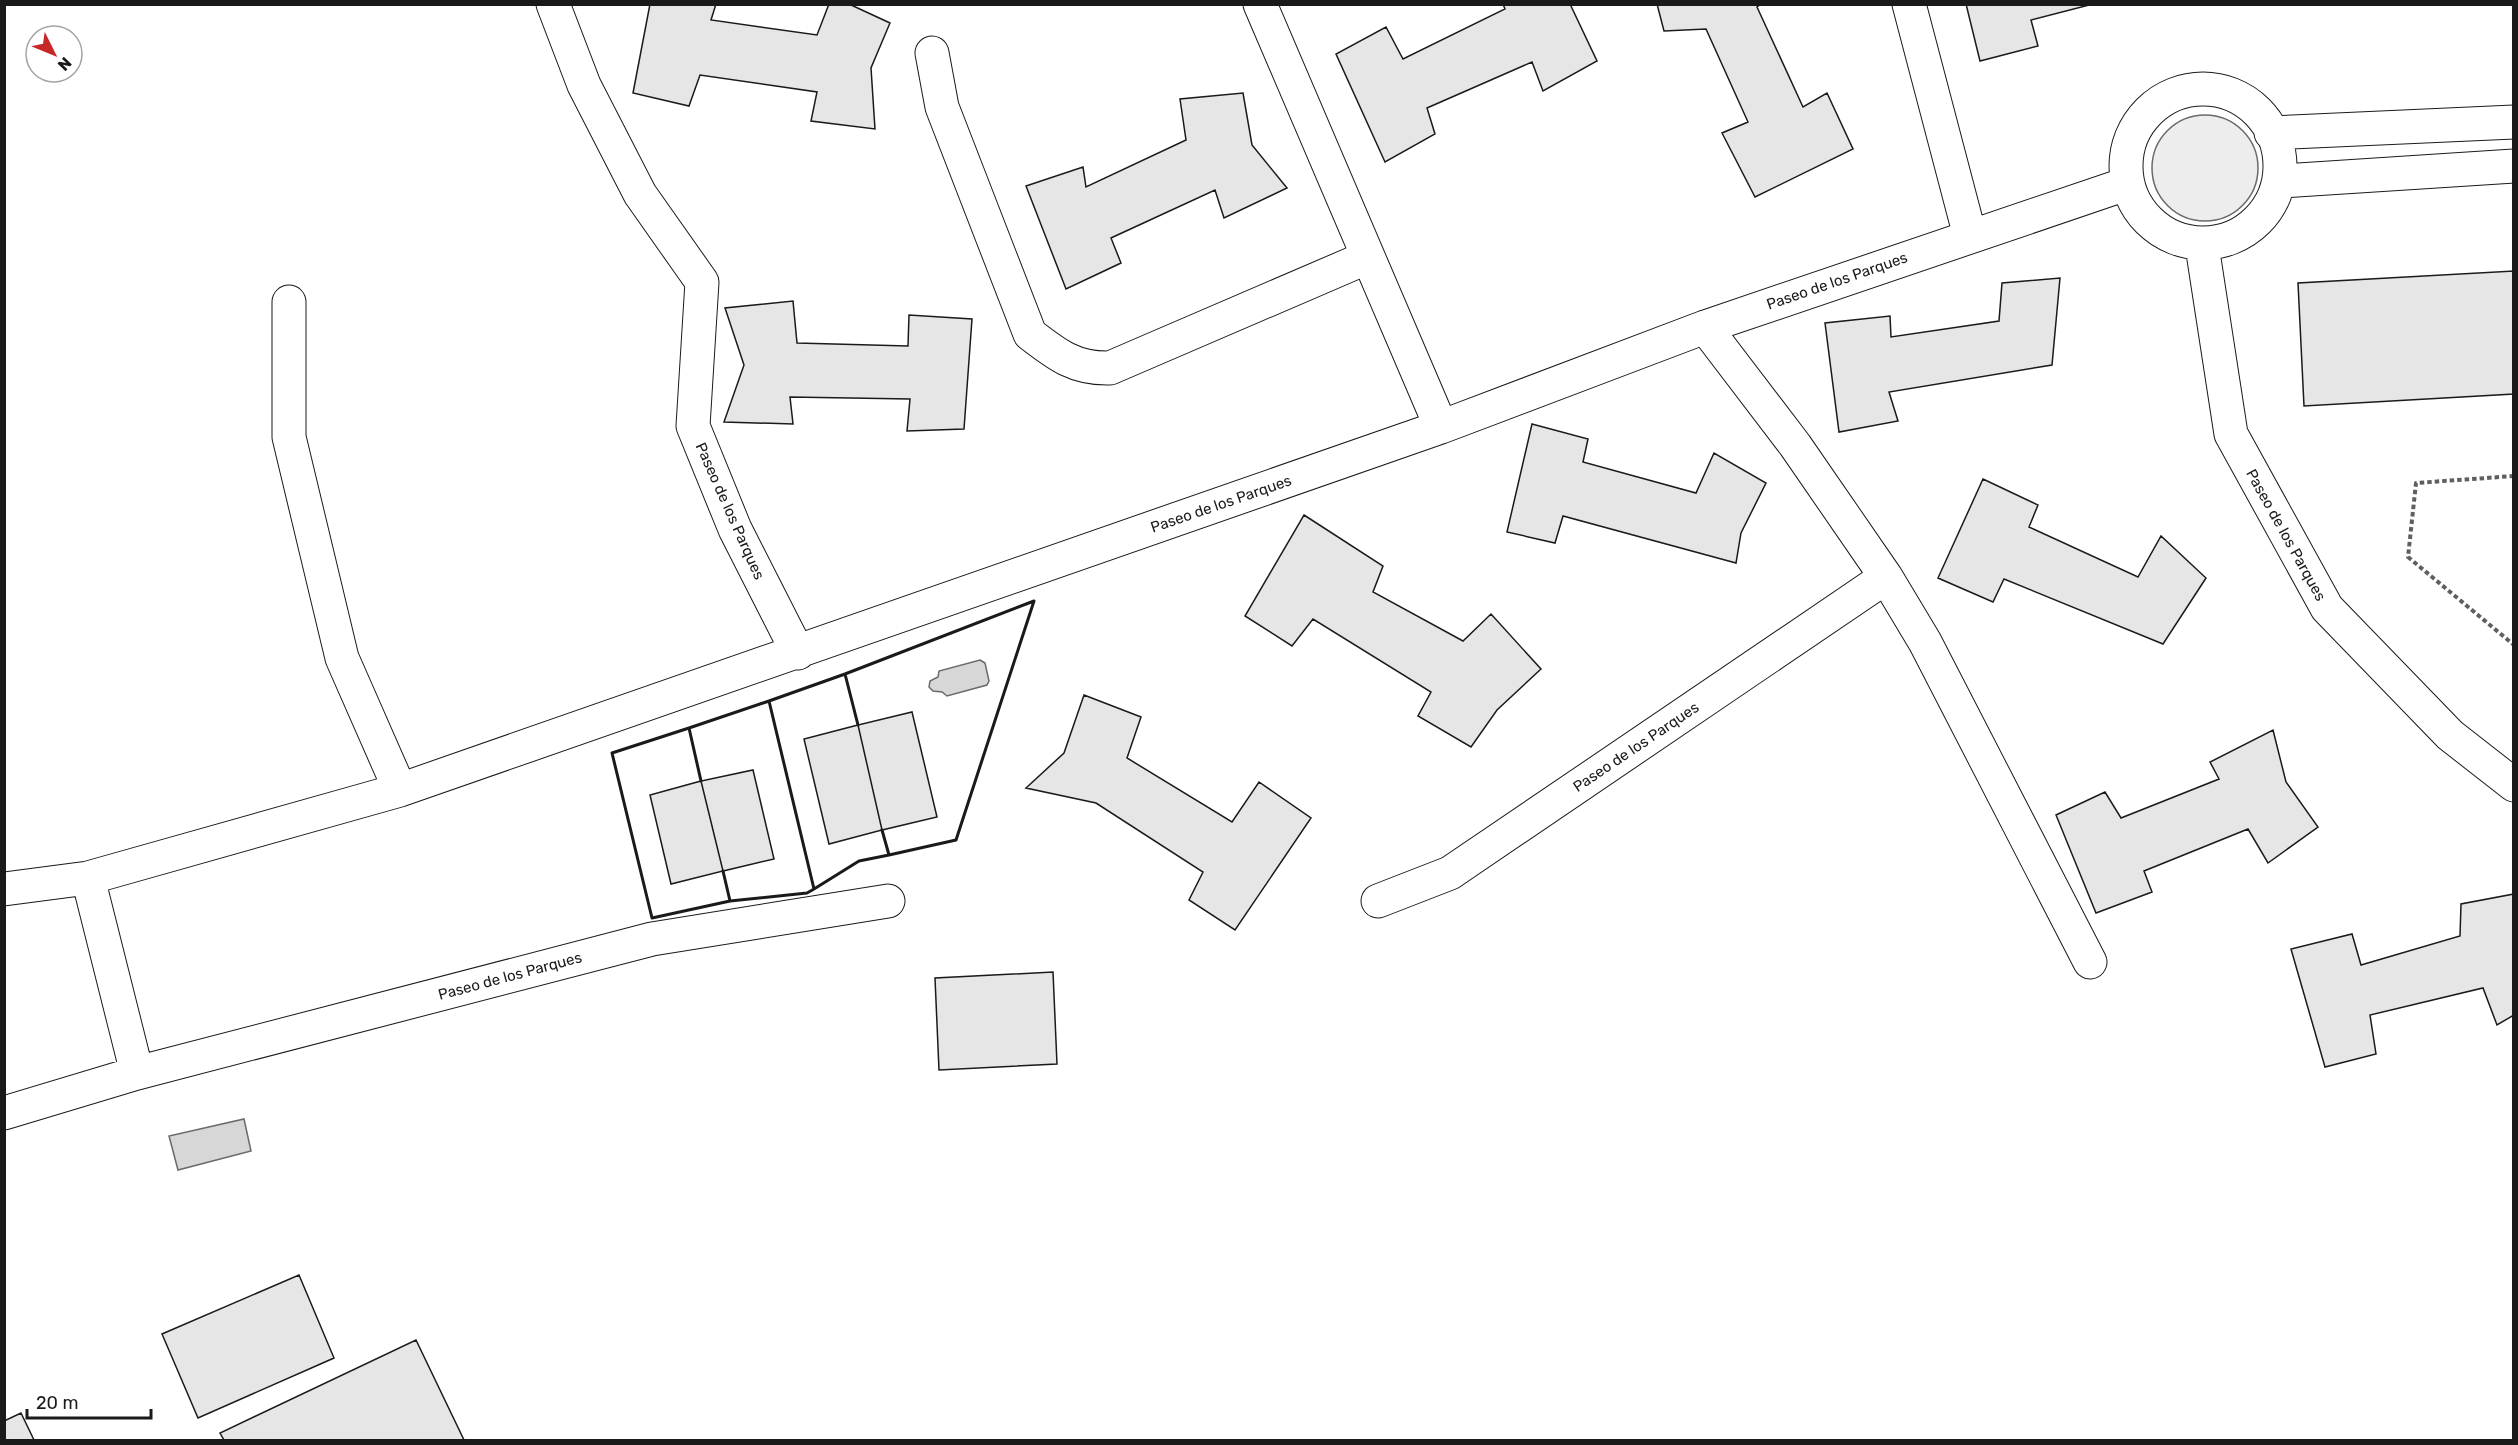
<svg xmlns="http://www.w3.org/2000/svg" width="2518" height="1445" font-family="Rubik,sans-serif">
<style>
.built{fill:#ededed;stroke:#6a6a6a;stroke-width:1.5}
.water{fill:#d7d7d7;stroke:#6a6a6a;stroke-width:1.5}
.building{fill:#e6e6e6;stroke:#1a1a1a;stroke-width:1.5}
.lines{fill:none;stroke-linecap:round;stroke-linejoin:round}
.street-casing{stroke:#1a1a1a;stroke-width:35}
.path{stroke:#5f5f5f;stroke-width:4;stroke-dasharray:4.5 3;stroke-linecap:butt}
.street{stroke:#fff;stroke-width:33}
.wall{stroke:#1a1a1a;stroke-width:3}
.labels{text-anchor:middle;stroke-width:4.5;stroke-linejoin:round;paint-order:stroke}
.street-label{font-size:15px;fill:#1a1a1a;stroke:#fff}
</style>
<rect width="100%" height="100%" fill="#fff"/>
<!-- built -->
<path class="built" d="M2152 168a53 53 0 1 1 106 0a53 53 0 1 1-106 0Z"/>
<!-- water -->
<path class="water" d="M980 660 985 663 989 681 987 685 947 696 942 692 933 691 929 687 930 681 938 677 939 671Z
M244 1119 251 1151 178 1170 169 1136Z"/>
<!-- building -->
<path class="building" d="M650 4H716L711 20 817 35 829 4H849L890 23 871 68 875 129 811 121 817 92 700 75 689 106 633 93Z
M1503 4H1570L1597 61 1543 91 1532 62 1427 108 1435 134 1385 162 1336 54 1386 27 1403 59 1505 9Z
M1657 4H1761L1757 7 1803 107 1827 93 1853 149 1755 197 1722 133 1748 122 1706 29 1664 31Z
M1966 4H2093L2031 20 2038 46 1980 61Z
M1243 93 1252 145 1287 188 1224 218 1215 190 1111 238 1121 263 1066 289 1026 186 1083 167 1086 187 1186 140 1180 99Z
M2514 271V394L2304 406 2298 283Z
M2060 278 2052 365 1889 392 1898 421 1839 432 1825 323 1890 316 1891 337 1999 321 2002 283Z
M793 301 797 343 908 346 909 315 972 319 964 429 907 431 910 399 790 397 793 424 724 422 744 365 725 308Z
M1532 424 1588 439 1583 462 1696 493 1714 453 1766 483 1741 533 1736 563 1563 516 1555 543 1507 532Z
M1983 479 2038 505 2029 527 2138 577 2161 536 2206 578 2163 644 2004 579 1993 602 1938 578Z
M1304 515 1383 566 1373 592 1463 641 1491 614 1541 669 1497 710 1471 747 1418 716 1431 692 1313 619 1292 646 1245 616Z
M1084 695 1141 717 1127 758 1232 822 1259 782 1311 818 1235 930 1189 900 1203 872 1096 803 1026 788 1064 753Z
M912 712 937 817 882 830 858 725Z
M858 725 882 830 829 844 804 739Z
M2273 730 2286 782 2318 827 2268 863 2248 829 2144 871 2152 892 2096 913 2056 815 2105 792 2121 818 2219 779 2210 762Z
M753 770 774 859 723 871 701 781Z
M701 781 723 871 671 884 650 795Z
M2514 894V1015L2497 1025 2483 988 2370 1015 2376 1054 2325 1067 2291 949 2352 934 2361 965 2460 936 2461 904Z
M1053 972 1057 1064 939 1070 935 978Z
M299 1275 334 1358 198 1418 162 1334Z
M416 1340 464 1440H224L220 1433Z
M21 1413 34 1440H4V1421Z"/>
<g class="lines">
<!-- street casing -->
<g class="street-casing">
<path id="street" d="M553 4 584 85 640 194 702 282 693 426 735 529 798 653
M1260 4 1441 427
M1909 4 1970 236
M932 53 942 107 1030 334C1057 355 1075 369 1110 368L1368 257
M2126 166a77 77 0 1 1 154 0a77 77 0 1 1-154 0Z
M2271 133 2514 122
M2281 181 2514 166
M2202 246 2231 434 2327 608 2450 735 2514 785
M289 302V437L342 658 400 790
M1705 327 1795 445 1886 577 1925 642 2090 962
M88 878 137 1073
M4 889 88 878 400 790 1441 427 1705 327 2126 184
M1378 901 1450 873 1886 577
M4 1113 137 1073 652 939 888 901"/>
</g>
<!-- path -->
<path class="path" d="M2514 476 2416 483 2408 557 2514 645"/>
<!-- street -->
<use href="#street" class="street"/>
<!-- wall -->
<path class="wall" d="M845 674 769 701 814 889 859 861 889 855
M858 725 845 674 1034 601 956 840 889 855 882 830
M689 728 612 753 652 918 730 901
M701 781 689 728 769 701
M723 871 730 901 807 893 814 889"/>
</g>
<g class="labels">
<!-- street labels -->
<g class="street-label">
<text transform="translate(1837 281) rotate(-19)" y="5">Paseo de los Parques</text>
<text transform="translate(1221 504) rotate(-19)" y="5">Paseo de los Parques</text>
<text transform="translate(730 511) rotate(66)" y="5">Paseo de los Parques</text>
<text transform="translate(2286 535) rotate(61)" y="5">Paseo de los Parques</text>
<text transform="translate(1636 747) rotate(-34)" y="5">Paseo de los Parques</text>
<text transform="translate(510 976) rotate(-15)" y="5">Paseo de los Parques</text>
</g>
</g>
<!-- border -->
<rect width="2518" height="1445" fill="none" stroke="#1a1a1a" stroke-width="12"/>
<!-- north arrow -->
<g transform="translate(54 54) rotate(133)"><circle r="28" fill="#ffffff" stroke="#a3a3a3" stroke-width="1.5"/>
<path d="M0-4.5L10 22L0 15L-10 22Z" fill="#c62828"/>
<text y="-9" font-size="16" font-weight="bold" text-anchor="middle" fill="#1a1a1a">N</text>
</g>
<!-- scale -->
<path d="M27 1409v9h124v-9" fill="none" stroke="#1a1a1a" stroke-width="3"/>
<text x="36" y="1409" font-size="18" fill="#1a1a1a" stroke="#ffffff" stroke-width="4.5" paint-order="stroke">20 m</text>
</svg>
